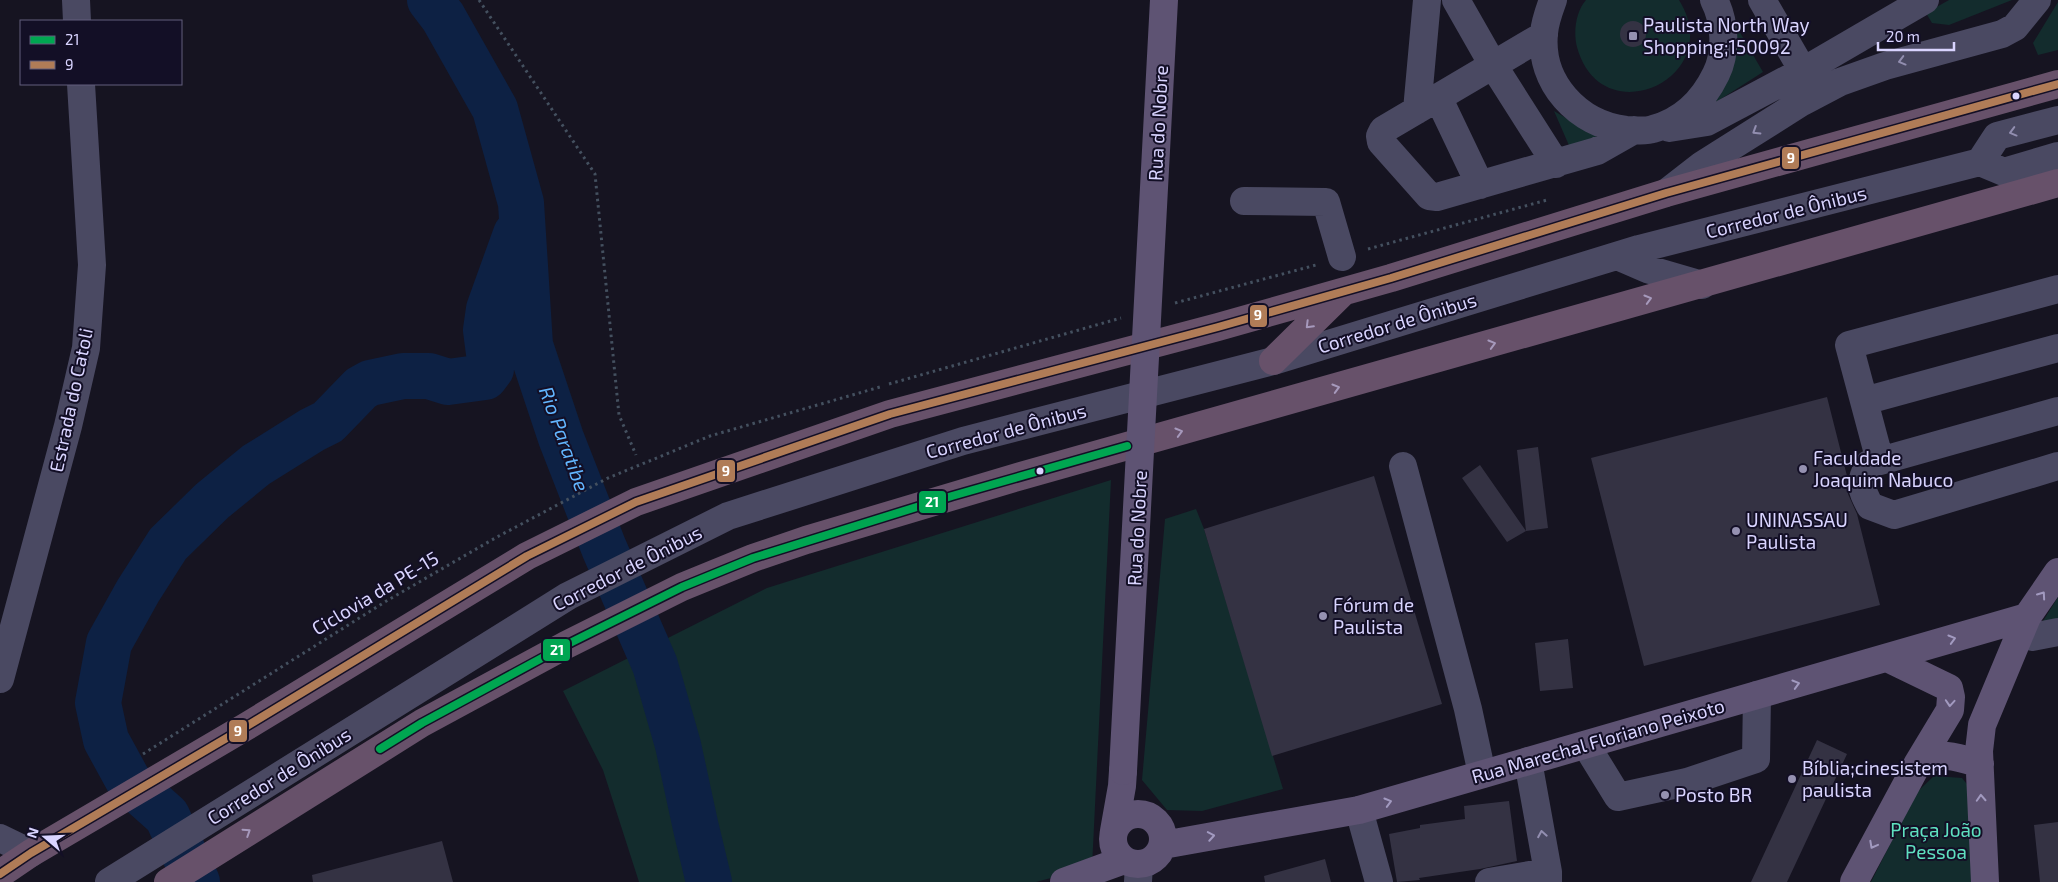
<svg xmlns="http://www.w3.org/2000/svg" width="2058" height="882" font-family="'Exo 2',sans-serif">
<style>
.green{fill:#132c2d}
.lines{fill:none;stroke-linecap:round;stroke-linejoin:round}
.river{stroke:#0d2144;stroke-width:46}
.building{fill:#343243}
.path{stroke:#44505f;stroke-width:3;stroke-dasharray:2.5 4;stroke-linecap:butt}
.minor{stroke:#4a4962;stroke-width:28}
.major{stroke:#5e5373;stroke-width:28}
.highway{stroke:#67516a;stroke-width:28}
.major-bridge{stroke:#5e5373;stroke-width:28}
.bus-1-casing{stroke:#130f26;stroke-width:11}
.bus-2-casing{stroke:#130f26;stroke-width:11}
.bus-1{stroke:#00a651;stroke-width:8}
.bus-2{stroke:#b07c57;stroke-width:8}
.oneway{stroke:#928eb0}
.oneway2{stroke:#a699bc}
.oneway3{stroke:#a29ac0}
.poi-dot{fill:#9591b1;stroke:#130f26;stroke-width:2}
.bus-dot{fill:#d9d4ff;stroke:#130f26;stroke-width:2}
.labels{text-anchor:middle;stroke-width:4;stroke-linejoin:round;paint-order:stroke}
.poi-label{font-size:19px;fill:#d9d4ff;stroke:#130f26;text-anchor:start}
.street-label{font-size:19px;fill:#d9d4ff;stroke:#130f26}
.park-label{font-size:19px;fill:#5fe0c0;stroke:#130f26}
.water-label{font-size:20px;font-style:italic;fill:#62b6ff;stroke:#130f26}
.line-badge{stroke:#130f26;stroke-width:2}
.badge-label{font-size:14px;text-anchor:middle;font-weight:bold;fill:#fff}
</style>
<rect width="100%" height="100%" fill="#161421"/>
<!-- green -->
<path class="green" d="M1586 0H1679C1728 78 1601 136 1577 47 1573 32 1576 11 1586 0Z
M1949 0H2012L1949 25 1932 23 1926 13Z
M2058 2V50L2038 55 2033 43Z
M1735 24 1763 72 1713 104Z
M1554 111 1573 122 1597 132 1596 137 1571 150Z
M1111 480 1092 867 1036 882H639L603 770 563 691 767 588Z
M1196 509 1204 529 1283 789 1202 811 1167 810 1142 780 1165 519Z
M2058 597V622L2040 626Z
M1934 776 1962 778 1974 793 1975 882H1871L1916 793Z"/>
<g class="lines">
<!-- river -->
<path class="river" d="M430 0 443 17 495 109 521 203 530 345 561 438 604 548 655 665 678 745 696 828 709 882
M197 882 167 816 129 782 106 740 98 703 109 643 138 591 168 544 212 501 256 465 312 430 328 422 361 388 370 383 403 376H429L448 382 485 377 491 369 486 330 489 309 516 234"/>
</g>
<!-- building -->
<path class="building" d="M1620 34a13 13 0 1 1 26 0a13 13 0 1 1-26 0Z
M1827 397 1847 476 1848 494 1857 514 1880 605 1644 666 1591 458Z
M1538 447 1548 528 1526 531 1517 450Z
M1480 465 1526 531 1507 542 1462 478Z
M1374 476 1442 704 1272 756 1204 529Z
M1568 639 1573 688 1540 691 1535 643Z
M1817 740 1847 754 1787 882H1751Z
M1509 801 1517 861 1480 869 1419 878 1420 880 1397 882 1389 834 1420 828V825L1465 819 1464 806Z
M2058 822V882H2040L2034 825Z
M442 841 453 882H313L312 875Z
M1325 859 1331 882H1265L1264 876Z"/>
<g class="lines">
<!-- path -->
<path class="path" d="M479 0 595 174 619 415 636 455
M1368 249 1547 200
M1175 303 1316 265
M889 384 1121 318
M143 754 388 600 497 537 608 478 710 436 880 387"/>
<!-- minor -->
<path class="minor" d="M76 0 77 21
M1456 0 1493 65 1556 164
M1553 0C1549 11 1545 21 1544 33 1539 83 1578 124 1626 130 1634 130 1645 132 1653 129 1683 121 1703 101 1716 74 1727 52 1725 21 1714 0
M1762 0 1803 71
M1544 35 1383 130 1380 136 1381 142 1429 196 1437 197 1597 151 1634 130
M1438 97 1480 185
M1417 110 1427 0
M1669 128 1707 122 1803 71 1925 0
M1980 162 1997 136 2058 120
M1666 193 1702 165 1802 102 1840 82 1885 66 2002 34 2015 27 2037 0
M1244 201 1326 202 1342 257
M1617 256 1647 269 1702 285
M2058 289 1849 345 1880 461 1869 464C1859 483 1860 487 1870 506L1894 515 2058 466
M1864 401 2058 348
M1880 461 2058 411
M1403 466 1468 709 1482 774
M2022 629 2032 637 2058 632
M0 679 68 426 86 348 92 265 81 84
M1586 745 1618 797 1687 782 1756 759 1757 695
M1528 761 1548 872V882
M1359 810 1379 882
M0 838 31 853
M109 882 568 596 728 516 963 441 1273 361 1639 249 1980 162 2004 172 2058 156
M1138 882 1139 864
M1489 882 1548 872"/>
<!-- major -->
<path class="major" d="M1918 763C1943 751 1955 756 1980 764
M1113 839a25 25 0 1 1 50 0a25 25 0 1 1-50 0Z
M1114 831 1122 786 1123 771
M1163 845 1359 810 2027 617
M1064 882 1124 860
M1854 882 1918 763 1950 710 1951 697 1949 688 1887 658
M1985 882 1979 751 1982 725 2027 617 2058 572"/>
<!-- highway -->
<path class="highway" d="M1273 361 1341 294
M0 874 31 853 247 726 527 556 636 502 890 414 1218 327 1391 278 1666 193 2058 84
M168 882 422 723 566 645 682 587 753 558 806 540 1021 476 2058 183"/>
<!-- major-bridge -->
<path class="major-bridge" d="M1123 771 1164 0"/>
<!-- bus-1 casing -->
<g class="bus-1-casing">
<path id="bus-1" d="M380 749 422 723 566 645 682 587 753 558 952 496 1127 446"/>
</g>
<!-- bus-2 casing -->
<g class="bus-2-casing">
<path id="bus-2" d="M0 874 31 853 247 726 527 556 636 502 890 414 1218 327 1391 278 1666 193 2058 84"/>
</g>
<!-- bus-1 -->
<use href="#bus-1" class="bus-1"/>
<!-- bus-2 -->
<use href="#bus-2" class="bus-2"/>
</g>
<!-- one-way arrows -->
<defs><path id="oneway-chevron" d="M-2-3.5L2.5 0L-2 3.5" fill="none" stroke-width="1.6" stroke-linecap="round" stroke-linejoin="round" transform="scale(1.25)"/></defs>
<g class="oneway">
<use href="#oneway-chevron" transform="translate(1902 61) rotate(165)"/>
<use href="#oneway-chevron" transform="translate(1756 131) rotate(148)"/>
<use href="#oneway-chevron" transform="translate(2013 132) rotate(165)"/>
<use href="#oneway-chevron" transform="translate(1542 834) rotate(-100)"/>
</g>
<g class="oneway2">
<use href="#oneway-chevron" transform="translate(1648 299) rotate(-16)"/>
<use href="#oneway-chevron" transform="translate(1309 325) rotate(135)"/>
<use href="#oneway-chevron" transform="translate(1492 344) rotate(-16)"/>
<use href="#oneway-chevron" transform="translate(1336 388) rotate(-16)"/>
<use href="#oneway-chevron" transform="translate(1179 432) rotate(-16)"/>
<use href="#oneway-chevron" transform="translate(247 832) rotate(-33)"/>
</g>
<g class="oneway3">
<use href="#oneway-chevron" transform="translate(2042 595) rotate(-55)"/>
<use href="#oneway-chevron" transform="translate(1952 639) rotate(-16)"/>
<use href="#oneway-chevron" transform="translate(1796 684) rotate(-16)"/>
<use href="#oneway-chevron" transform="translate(1950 703) rotate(94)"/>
<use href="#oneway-chevron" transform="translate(1981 798) rotate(-93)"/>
<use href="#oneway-chevron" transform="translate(1388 802) rotate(-16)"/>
<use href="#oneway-chevron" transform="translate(1211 836) rotate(-10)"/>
<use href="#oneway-chevron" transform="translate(1873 845) rotate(118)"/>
</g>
<!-- markers -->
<g class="poi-dot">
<rect x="1628" y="31" width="10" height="10" rx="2.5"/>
<circle cx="1803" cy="469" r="5"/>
<circle cx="1736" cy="531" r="5"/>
<circle cx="1323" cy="616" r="5"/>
<circle cx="1792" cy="779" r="5"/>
<circle cx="1665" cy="795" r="5"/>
</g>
<g class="bus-dot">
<circle cx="2016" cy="96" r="4.5"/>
<circle cx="1040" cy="471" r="4.5"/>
</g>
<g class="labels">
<!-- poi labels -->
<g class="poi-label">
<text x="1643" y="32">Paulista North Way<tspan x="1643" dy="22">Shopping;150092</tspan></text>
<text x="1813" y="465">Faculdade<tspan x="1813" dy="22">Joaquim Nabuco</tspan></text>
<text x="1746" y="527">UNINASSAU<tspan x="1746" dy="22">Paulista</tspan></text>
<text x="1333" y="612">Fórum de<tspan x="1333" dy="22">Paulista</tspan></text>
<text x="1802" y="775">Bíblia;cinesistem<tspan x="1802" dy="22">paulista</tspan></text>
<text x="1675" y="802">Posto BR</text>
</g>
<!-- street labels -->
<g class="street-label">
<text transform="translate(1158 123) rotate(-87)" y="7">Rua do Nobre</text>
<text transform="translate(1786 212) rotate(-14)" y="7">Corredor de Ônibus</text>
<text transform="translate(1397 323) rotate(-17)" y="7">Corredor de Ônibus</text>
<text transform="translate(71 400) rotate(-78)" y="7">Estrada do Catoli</text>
<text transform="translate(1006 431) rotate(-15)" y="7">Corredor de Ônibus</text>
<text transform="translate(1137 528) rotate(-87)" y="7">Rua do Nobre</text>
<text transform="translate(627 568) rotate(-27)" y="7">Corredor de Ônibus</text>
<text transform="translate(375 593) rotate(-31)" y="7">Ciclovia da PE-15</text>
<text transform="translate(1598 741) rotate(-16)" y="7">Rua Marechal Floriano Peixoto</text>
<text transform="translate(279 776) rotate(-32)" y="7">Corredor de Ônibus</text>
</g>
<!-- park labels -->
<g class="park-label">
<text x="1936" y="837">Praça João<tspan x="1936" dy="22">Pessoa</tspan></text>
</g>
<!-- water labels -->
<g class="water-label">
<text transform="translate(564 439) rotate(70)" y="7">Rio Paratibe</text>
</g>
</g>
<g class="line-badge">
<rect x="1781" y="146" width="19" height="24" rx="5" fill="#b07c57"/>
<rect x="1249" y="304" width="19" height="24" rx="5" fill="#b07c57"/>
<rect x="716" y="459" width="20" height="24" rx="5" fill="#b07c57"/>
<rect x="918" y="490" width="29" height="24" rx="5" fill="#00a651"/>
<rect x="542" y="638" width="29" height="24" rx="5" fill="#00a651"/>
<rect x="228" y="719" width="20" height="24" rx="5" fill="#b07c57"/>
</g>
<g class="badge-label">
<text x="1791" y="163">9</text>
<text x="1258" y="320">9</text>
<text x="726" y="476">9</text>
<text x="932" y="507">21</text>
<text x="557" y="655">21</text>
<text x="238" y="736">9</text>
</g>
<!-- legend -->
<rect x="20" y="20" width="162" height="65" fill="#130f26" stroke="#625e7d"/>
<rect x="30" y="36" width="25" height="8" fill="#00a651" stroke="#625e7d"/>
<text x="65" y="45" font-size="15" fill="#d9d4ff">21</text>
<rect x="30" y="61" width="25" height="8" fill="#b07c57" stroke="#625e7d"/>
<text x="65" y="70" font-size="15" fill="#d9d4ff">9</text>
<!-- north arrow -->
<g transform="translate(45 837) rotate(289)" stroke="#130f26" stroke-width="4" paint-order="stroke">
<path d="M0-4L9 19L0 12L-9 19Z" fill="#d9d4ff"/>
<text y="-8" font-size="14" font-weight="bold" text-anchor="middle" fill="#d9d4ff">N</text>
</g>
<!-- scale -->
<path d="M1878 42v8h76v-8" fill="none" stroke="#d9d4ff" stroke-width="2.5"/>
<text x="1886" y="42" font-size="15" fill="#d9d4ff" stroke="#130f26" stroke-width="4" paint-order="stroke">20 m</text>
</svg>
